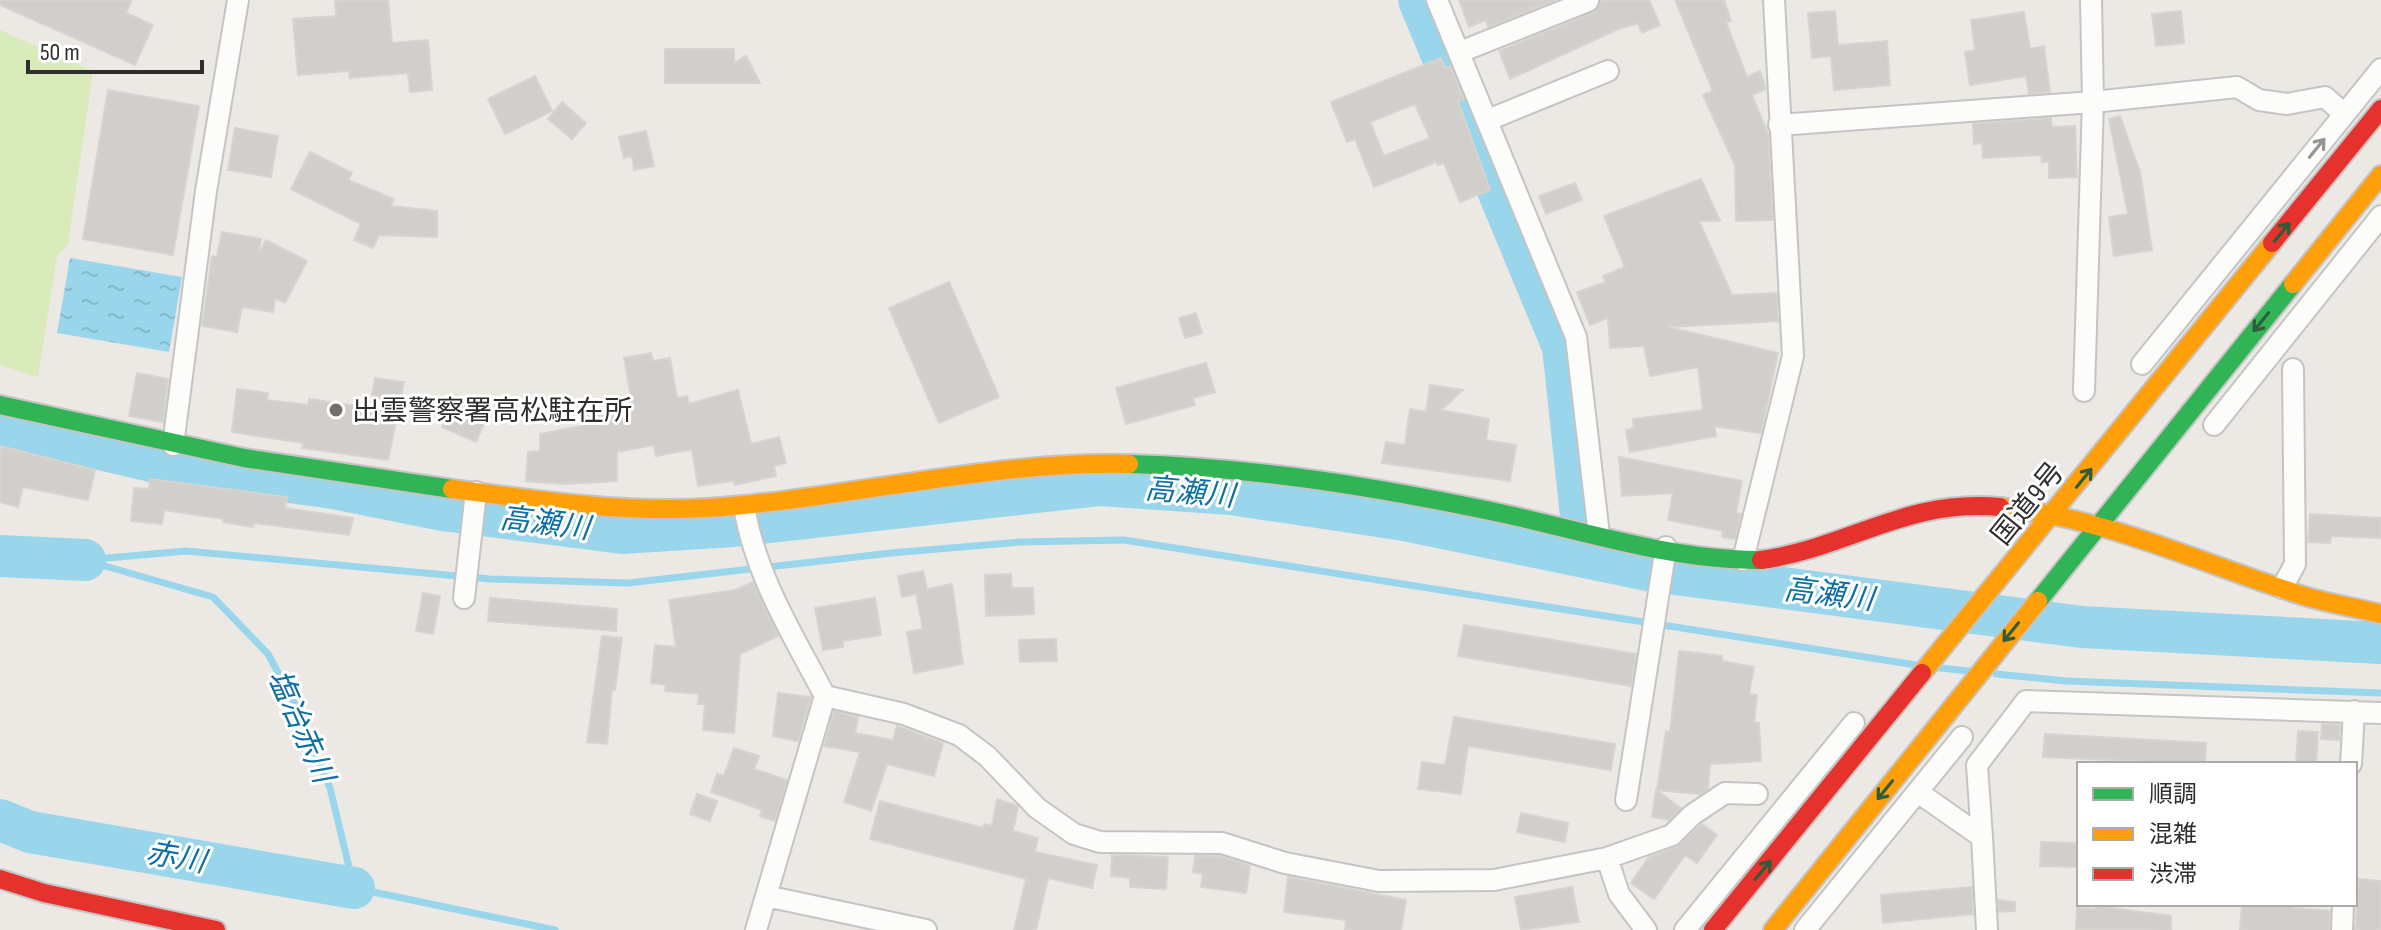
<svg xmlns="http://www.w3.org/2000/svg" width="2381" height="930" font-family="'Sofia Sans Condensed','Noto Sans JP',sans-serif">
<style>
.pitch{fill:#d9eabb}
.water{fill:url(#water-ripples)}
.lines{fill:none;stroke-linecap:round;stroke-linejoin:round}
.stream{stroke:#99d6ec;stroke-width:7}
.river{stroke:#99d6ec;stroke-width:42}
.building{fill:#d1cecb;stroke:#d7d4d0;stroke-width:2;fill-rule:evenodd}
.street-casing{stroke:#c5c4c5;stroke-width:24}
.fast-casing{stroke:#c5c4c5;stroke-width:22}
.slow-casing{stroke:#c5c4c5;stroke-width:22}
.jam-casing{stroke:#c5c4c5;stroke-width:22}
.street{stroke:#fcfcfb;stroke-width:20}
.fast{stroke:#30b455;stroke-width:18}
.slow{stroke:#ff9f0a;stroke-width:18}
.jam{stroke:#e5322d;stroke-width:18}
.oneway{stroke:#959594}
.oneway2{stroke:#2f5d3c}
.poi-dot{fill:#706f6e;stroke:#fff;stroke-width:3}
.labels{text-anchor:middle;stroke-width:6;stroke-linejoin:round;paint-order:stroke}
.poi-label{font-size:28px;fill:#2e2e2e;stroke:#fff;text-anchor:start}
.street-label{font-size:28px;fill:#2e2e2e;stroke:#fff}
.water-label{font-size:30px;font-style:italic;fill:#0d6fa3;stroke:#fff}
</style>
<defs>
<pattern id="water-ripples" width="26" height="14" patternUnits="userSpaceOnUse" patternTransform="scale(2)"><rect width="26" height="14" fill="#99d6ec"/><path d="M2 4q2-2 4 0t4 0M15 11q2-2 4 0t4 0" fill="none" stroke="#84b8cb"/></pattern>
</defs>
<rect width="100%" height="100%" fill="#ece8e4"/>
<!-- pitch -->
<path class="pitch" d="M0 30 93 71 68 244 57 256 38 377 0 365Z"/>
<!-- water -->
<path class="water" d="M70 258 182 277 169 352 57 333Z"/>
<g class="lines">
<!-- stream -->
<path class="stream" d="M85 560 186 551 490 579 628 583 891 553 1020 542 1124 540 1916 665
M91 562 213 597 268 654 297 708 330 788 354 888 555 930
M1940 668 1968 671
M1996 674 2066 681 2381 693"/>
<!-- river -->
<path class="river" d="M1419 0 1563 347 1585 553
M0 426 169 465 333 488 442 510 622 533 733 526 1100 485 1231 494 1404 520 1652 571 2082 627 2381 643
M0 556 85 560
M0 820 30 832 354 888"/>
</g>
<!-- building -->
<path class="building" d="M0 0H132L126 13 153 25 135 65 0 5Z
M335 0H388L392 43 428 40 432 90 410 92 408 73 350 78 349 71 298 75 293 19 336 16Z
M1459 0H1555L1488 27 1486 20 1469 27Z
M1601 0H1649L1660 25 1642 33 1638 23 1616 30 1510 79 1499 51 1593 13Z
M1675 0H1724L1731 21 1726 22 1747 77 1760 71 1766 89 1752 95 1768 134 1773 220 1736 221 1735 165 1703 95 1713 91Z
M1835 11 1838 45 1887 41 1890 85 1834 90 1831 56 1812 58 1808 13Z
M2181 11 2184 43 2156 46 2152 14Z
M2024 12 2030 49 2044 46 2050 92 2029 94 2026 76 1970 85 1965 52 1975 50 1971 20Z
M665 49H734V63L746 56 760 83H665Z
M1441 58 1445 68 1450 66 1464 99 1458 101 1490 190 1460 202 1444 163 1438 165 1436 162 1374 187 1355 139 1347 142 1331 102ZM1415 104 1430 138 1384 156 1370 122Z
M535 76 552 111 505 134 488 99Z
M108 90 199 106 173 255 83 239Z
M562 102 586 123 572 139 548 119Z
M2120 116 2140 172 2152 250 2114 256 2109 217 2128 214 2109 119Z
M2051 118 2052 127 2075 126 2077 177 2049 178V161L2042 162 2041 155 1983 158 1982 143 1974 144 1973 124Z
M235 128 278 136 271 177 228 170Z
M646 131 654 166 634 170 632 156 624 158 619 137Z
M310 152 352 173 348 180 394 199 391 206 437 211V237L379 235 373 248 354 240 361 224 291 189Z
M1701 179 1720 221H1699L1732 295 1777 293 1778 321 1668 327 1778 353 1761 433 1714 426 1716 436 1630 452 1626 430 1634 428 1633 419 1703 410 1698 367 1650 376 1644 346 1610 348 1608 318 1590 325 1577 292 1606 282 1603 276 1625 267 1604 216Z
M1575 183 1582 200 1546 214 1539 196Z
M222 232 261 239 258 255 266 240 307 261 285 303 275 298 273 312 242 307 237 332 202 326 212 256 217 257Z
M949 282 999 397 939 423 889 308Z
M1196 313 1202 333 1185 338 1179 318Z
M651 353 653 361 670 358 677 398 687 396 689 404 738 390 751 444 779 437 786 463 774 466 776 476 735 485 734 481 698 486 692 449 656 456 654 445 617 452V481L563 484 526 481 528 452 540 451V434L581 426V416L615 415 613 406 632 403 624 358Z
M1206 363 1215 392 1193 398 1195 405 1126 424 1116 388Z
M137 373 168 379 163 422 129 416Z
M375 378 404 382 388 460 302 448 303 443 232 432 237 389 268 393 267 400 308 405 309 399 370 408Z
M1430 385 1463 390 1441 410 1489 419 1486 440 1516 445 1510 481 1382 463 1386 442 1405 445 1410 409 1426 412Z
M456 395 490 410 476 442 442 427Z
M0 446 95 470 88 500 23 487 18 507 0 502Z
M1619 457 1742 481 1736 513 1741 514 1735 539 1722 537 1723 531 1668 520 1673 493 1622 496Z
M150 479 287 497 285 508 353 518 349 535 254 523 253 527 223 522 224 519 164 510 162 524 131 521 134 488 149 489Z
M2310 514 2381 518V538L2331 536 2330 543 2308 542Z
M923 571 927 589 952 584 963 664 914 673 907 632 923 629 916 594 902 597 898 576Z
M1011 574 1012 588H1033L1034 614 986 616 985 575Z
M753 582 778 636 740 654 734 733 703 730 705 704H698L699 694 665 691 666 685 651 683 655 645 676 647 669 600 735 590Z
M423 593 440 596 433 634 416 631Z
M490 598 617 609 616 631 488 621Z
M875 598 881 635 843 641V647L823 650 815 608Z
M1464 625 1636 654 1631 686 1458 656Z
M602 636 622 638 615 690H612L607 744 587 742Z
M1056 639 1057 661 1020 662 1019 640Z
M1679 651 1722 656V661L1754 667 1749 694 1757 695 1754 723H1759L1761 761 1710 764 1708 789 1700 794 1657 790 1666 731 1670 732Z
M778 693 811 697 798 741 773 736Z
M834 711 858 717 855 733 893 740 897 726 943 743 934 776 887 764 871 811 844 802 860 752 824 746Z
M1454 717 1615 744 1611 770 1468 746 1461 794 1418 789 1422 762 1445 765Z
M2322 724 2340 725 2339 740 2321 739Z
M2298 731 2318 732 2316 764H2296Z
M2045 734 2206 743 2205 764 2043 757Z
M734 748 759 756 754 769 787 780 775 821 760 816 762 810 711 792 717 774 724 776Z
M1656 790 1681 808 1669 820 1652 817Z
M697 794 717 801 710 821 690 814Z
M997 799 1018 806 1013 831 1038 838 1035 852 1097 865 1092 888 1048 878 1036 930H1014L1026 879 870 839 880 801 983 828 984 824 992 826Z
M1521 813 1568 823 1565 842 1517 832Z
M1702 824 1717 835 1697 863 1685 855 1654 899 1631 883 1649 857 1677 847Z
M2041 842 2079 843V867L2040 866Z
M1112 855 1168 857 1166 889 1130 887V878L1111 876Z
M1195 856H1220L1250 866 1246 893 1201 887 1203 874 1193 872Z
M1288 877 1406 900 1401 930H1345L1346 920 1284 912Z
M2359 879 2381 881V930H2355Z
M1572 887 1579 922 1521 930 1515 897Z
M1972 887 1973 914 1883 923 1881 895Z
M1998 900 2015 902V911L1999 912Z
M2242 904H2294L2293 908 2330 911 2329 930H2240Z
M2095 906 2171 916V930L2076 929 2077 908 2095 909Z"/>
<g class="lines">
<!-- street casing -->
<g class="street-casing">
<path id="street" d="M1437 0 1576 337 1599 535
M1460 52 1588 1
M1488 120 1608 71
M1779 125 2093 102 2091 0
M2142 364 2381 69
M2084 391 2093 102 2237 87 2259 100 2287 104 2325 97 2344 114
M2214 425 2381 216
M173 445 206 191 238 0
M744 506C755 575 793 635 825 696L756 930
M1743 560 1793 356 1774 0
M2282 588 2295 564 2293 369
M464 598 476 492
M825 696 904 714 959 735 987 756 1037 808 1074 834 1100 842 1222 843 1285 863 1379 881 1494 880 1607 858 1672 835 1692 815 1725 793 1757 794
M2351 764 2354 711
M1919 793 1982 837 1987 930
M1626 800 1666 547
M1982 837 1977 765 2026 701 2381 713
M1607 858 1619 894 1646 930
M766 896 926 930
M1685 930 1854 723
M1805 930 1962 737
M2342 930 2343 904"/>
</g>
<!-- fast casing -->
<g class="fast-casing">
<path id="fast" d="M0 405 244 458 452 489
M1129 464C1257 467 1383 488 1509 515 1590 533 1678 561 1761 560
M2038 601 2293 284"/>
</g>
<!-- slow casing -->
<g class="slow-casing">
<path id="slow" d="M2293 284 2381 175
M452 489C537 500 620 513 706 508 847 499 986 461 1129 464
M2000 507C2106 518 2198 562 2298 594 2325 603 2353 607 2381 614
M1922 673 2272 243
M1773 930 2038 601"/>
</g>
<!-- jam casing -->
<g class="jam-casing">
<path id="jam" d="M2272 243 2381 109
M1761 560C1848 548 1907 498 2000 507
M0 879 44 893 216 930
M1713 930 1922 673"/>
</g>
<!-- street -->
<use href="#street" class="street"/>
<!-- fast -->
<use href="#fast" class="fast"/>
<!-- slow -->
<use href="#slow" class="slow"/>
<!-- jam -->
<use href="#jam" class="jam"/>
</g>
<!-- one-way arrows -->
<defs><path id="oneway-shaft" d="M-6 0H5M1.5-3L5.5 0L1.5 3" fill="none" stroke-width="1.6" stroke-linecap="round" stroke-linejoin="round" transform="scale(2)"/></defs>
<use class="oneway" href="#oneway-shaft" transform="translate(2317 148) rotate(-51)"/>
<g class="oneway2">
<use href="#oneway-shaft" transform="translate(2282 232) rotate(-51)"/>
<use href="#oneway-shaft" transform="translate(2261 322) rotate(129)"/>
<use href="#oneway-shaft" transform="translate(2084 478) rotate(-51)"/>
<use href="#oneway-shaft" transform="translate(2011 632) rotate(129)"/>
<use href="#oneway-shaft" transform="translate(1885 790) rotate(129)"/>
<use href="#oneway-shaft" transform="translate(1763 870) rotate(-50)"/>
</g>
<!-- markers -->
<circle class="poi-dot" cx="336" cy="410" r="8"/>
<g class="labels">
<!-- poi labels -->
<g class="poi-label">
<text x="352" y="420">出雲警察署高松駐在所</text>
</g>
<!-- street labels -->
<g class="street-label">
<text transform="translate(2027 503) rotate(-51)" y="10">国道9号</text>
</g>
<!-- water labels -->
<g class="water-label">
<text transform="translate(1190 492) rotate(5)" y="10">高瀬川</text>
<text transform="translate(545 523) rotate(7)" y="10">高瀬川</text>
<text transform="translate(1829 594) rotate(7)" y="10">高瀬川</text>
<text transform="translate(301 726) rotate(66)" y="10">塩冶赤川</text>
<text transform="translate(176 857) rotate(10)" y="10">赤川</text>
</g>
</g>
<!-- legend -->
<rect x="2077" y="762" width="280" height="144" fill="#ffffff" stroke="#ababab" stroke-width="2"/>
<rect x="2093" y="788" width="40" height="12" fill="#30b455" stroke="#ababab" stroke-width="2"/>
<text x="2149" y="802" font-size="24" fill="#2e2e2e">順調</text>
<rect x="2093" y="828" width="40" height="12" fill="#ff9f0a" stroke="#ababab" stroke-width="2"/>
<text x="2149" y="842" font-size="24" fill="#2e2e2e">混雑</text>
<rect x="2093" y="868" width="40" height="12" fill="#e5322d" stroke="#ababab" stroke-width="2"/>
<text x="2149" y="882" font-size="24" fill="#2e2e2e">渋滞</text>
<!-- scale -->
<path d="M28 60v12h174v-12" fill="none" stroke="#2e2e2e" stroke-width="4"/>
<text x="40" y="60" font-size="24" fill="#2e2e2e" stroke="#ffffff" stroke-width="6" paint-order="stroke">50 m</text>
</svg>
